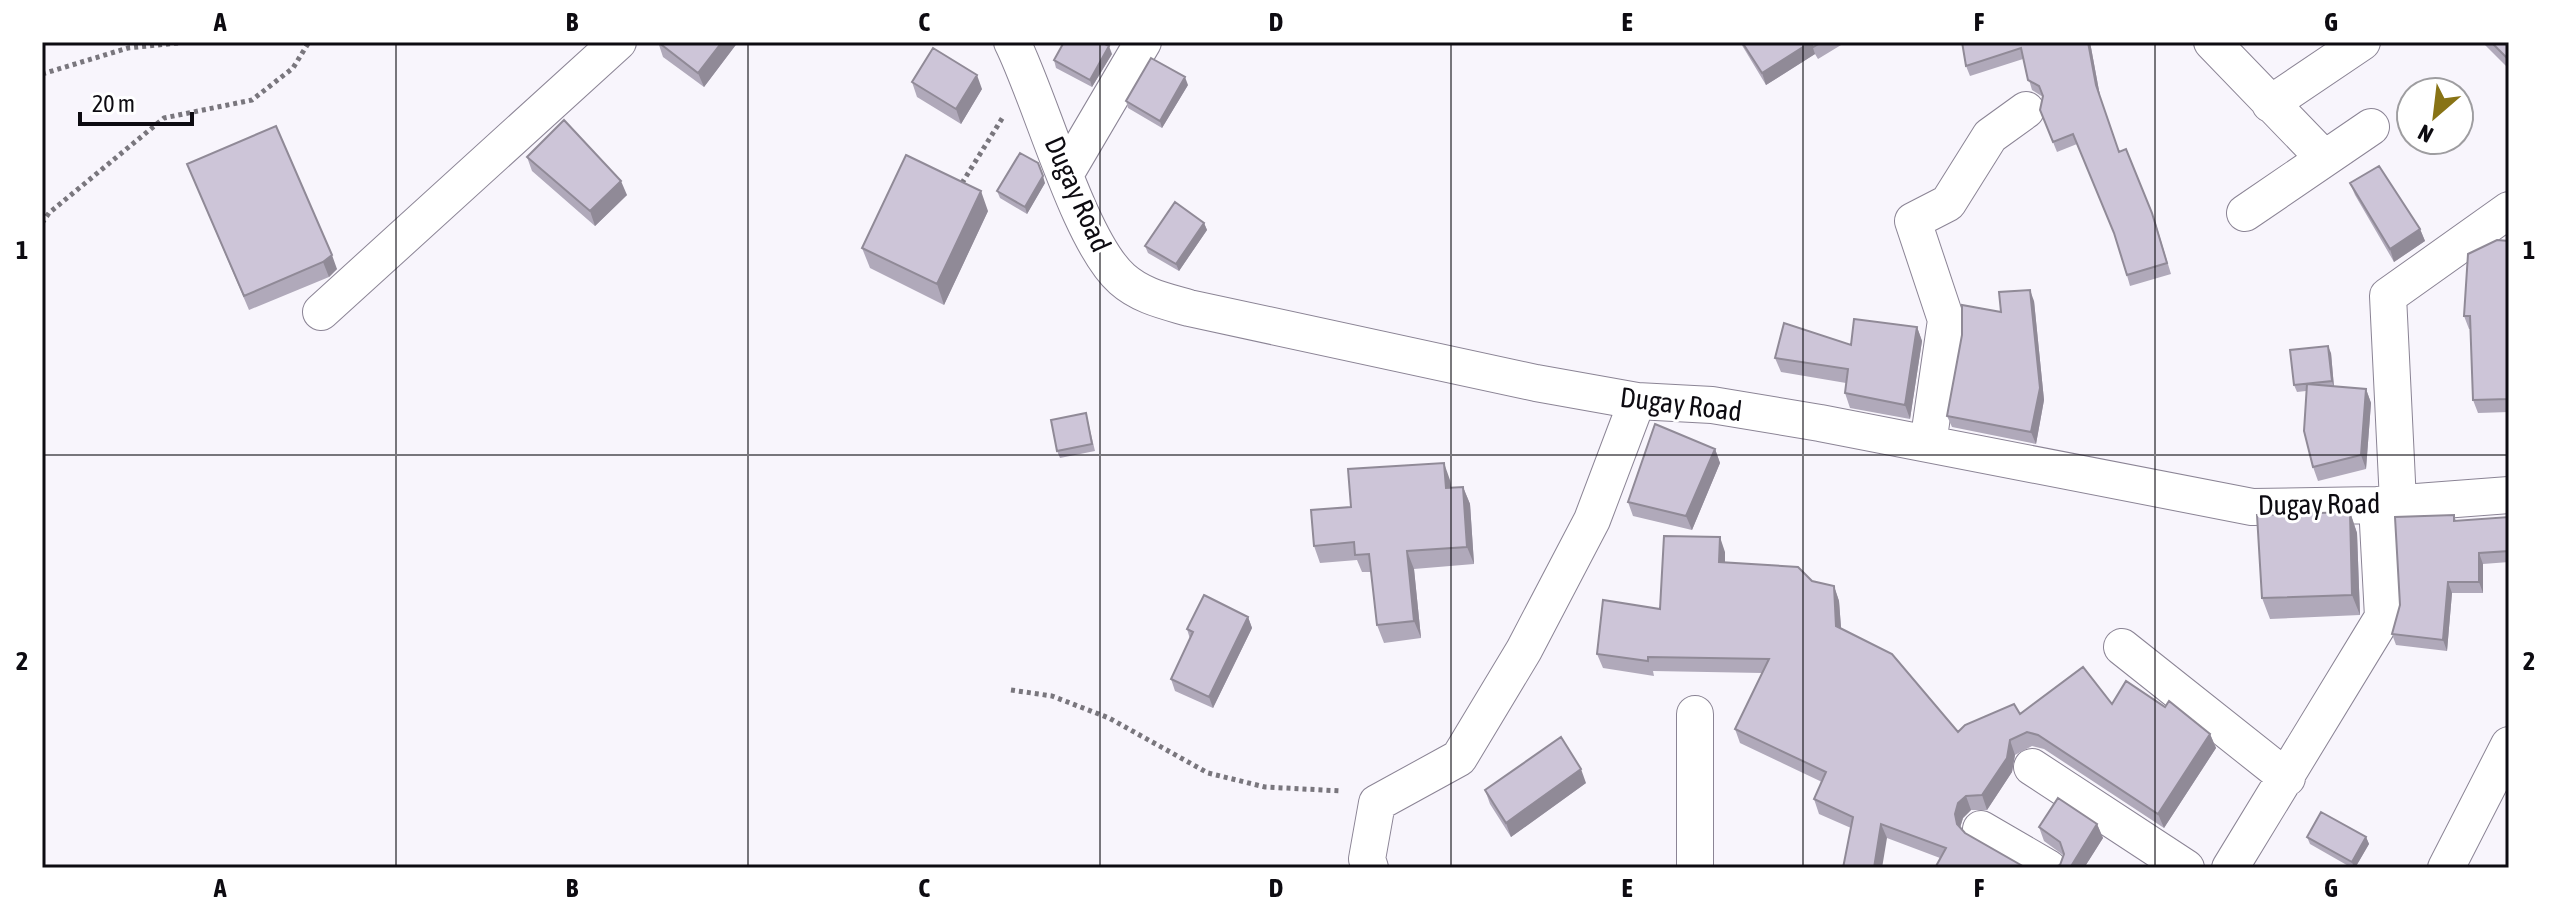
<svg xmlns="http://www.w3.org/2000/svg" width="2551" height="910" font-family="'Asap Condensed',sans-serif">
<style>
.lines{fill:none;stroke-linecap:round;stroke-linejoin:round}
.minor-casing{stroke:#8b8495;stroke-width:38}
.path{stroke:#79767d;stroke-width:5;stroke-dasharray:4 4;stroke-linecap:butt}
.minor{stroke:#fff;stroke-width:36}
.wall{fill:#b0a9ba}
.shaded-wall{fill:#908a97}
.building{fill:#cdc5d8;stroke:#908a97;stroke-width:2}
.grid{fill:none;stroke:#0d0b11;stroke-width:2;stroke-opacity:0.55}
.labels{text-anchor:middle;stroke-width:6;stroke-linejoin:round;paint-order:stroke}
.street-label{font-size:28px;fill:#0d0b11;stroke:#fff}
.neatline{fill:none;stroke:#0d0b11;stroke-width:3}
.grid-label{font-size:26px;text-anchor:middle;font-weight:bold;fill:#0d0b11}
</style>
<rect width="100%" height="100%" fill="#f8f5fc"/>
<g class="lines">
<!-- minor casing -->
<g class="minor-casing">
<path id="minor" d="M1012 42C1041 100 1079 241 1122 279 1141 296 1165 301 1189 308L1536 383 1637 401 1712 405 1820 423 2252 507 2377 505 2509 495
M2212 42 2324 158
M2270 104 2362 42
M1066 173 1143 42
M2245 213 2371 127
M321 312 618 42
M1928 444 1946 320 1913 221 1948 203 1990 136 2026 110
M2398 502 2388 296 2509 210
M2122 647 2287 778
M2032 767 2186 868
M1981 829 2048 868
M1370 868 1367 859 1377 803 1459 758 1524 650 1592 520 1637 401
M1695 868V714
M2230 868 2383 617 2377 505
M2446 868 2509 745"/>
</g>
<!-- path -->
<path class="path" d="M42 74 128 48 187 42
M962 183 1003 117
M42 223 49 213 164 118 252 100 293 68 309 42
M1011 690 1052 696 1109 718 1208 773 1265 787 1342 791"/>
<!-- minor -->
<use href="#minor" class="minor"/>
</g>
<!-- wall -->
<path class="wall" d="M658 42H738L704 87 663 57Z
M1740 42H1846L1818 59 1815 54 1766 85Z
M1962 42H2090L2100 96 2119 152 2156 224 2171 274 2130 286 2116 237 2077 144 2057 152 2040 110 2043 97 2032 90 2023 59 1970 76 1966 66Z
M2482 42H2509V69Z
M1112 54 1092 87 1056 68 1054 60Z
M912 82 982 89 961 124 917 97Z
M1188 85 1162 128 1128 108 1126 101Z
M527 157 627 195 595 226 532 171Z
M187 164 337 269 329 277 249 310Z
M1045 183 1027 214 1000 198 997 191Z
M2350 183 2420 229 2425 241 2394 262 2355 195Z
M988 211 944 305 870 268 862 248Z
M1204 223 1207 230 1179 271 1148 253 1145 246Z
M2509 241V412L2478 413 2473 400 2471 329H2469L2464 316Z
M2034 301 2044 400 2036 444 1952 427 1947 416 2001 312Z
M1917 327 1922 341 1910 419 1850 408 1845 393 1846 383 1781 372 1775 358 1851 345Z
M2331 353 2334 386 2366 389 2371 403 2366 469 2318 481 2313 467 2306 391 2297 392 2294 385Z
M1086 413 1095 451 1060 458 1057 451Z
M1715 449 1720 463 1692 530 1633 516 1628 502Z
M1450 480 1451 487H1463L1470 504 1474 564 1414 569 1421 638 1384 643 1377 625 1371 572H1362L1357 560 1320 563 1314 546 1351 507Z
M2350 512 2357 533 2360 615 2270 619 2262 598Z
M2454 515 2456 521 2509 517V562L2483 564V593H2452L2447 651 2396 645 2392 634Z
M1725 552V562L1834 586 1839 601 1841 628 1958 732 2020 714 2112 704 2165 707 2210 734 2216 748 2164 828 2044 749 2032 746 2015 755 2012 772 1987 810H1971L1963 818 1960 827 1940 858 1887 838 1851 828 1819 814 1814 799 1822 782 1740 743 1735 729 1762 673 1653 671 1654 676 1603 668 1597 654 1660 609Z
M1248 617 1252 628 1213 708 1175 691 1171 679 1190 639 1187 629Z
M1586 783 1511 837 1490 804 1485 790Z
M2097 824 2103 838 2084 868H2054L2060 865 2063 855 2044 841 2039 827Z
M2307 837H2366L2369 844 2355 868H2352L2310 844Z"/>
<!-- shaded-wall -->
<path class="shaded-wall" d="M722 42H738L704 87 698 73Z
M1811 42 1815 54 1766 85 1762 73Z
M2088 42H2090L2100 96 2096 85Z
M1109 46 1112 54 1092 87 1090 80Z
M977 75 982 89 961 124 956 109Z
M1185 77 1188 85 1162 128 1160 121Z
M1043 176 1045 183 1027 214 1025 207Z
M621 181 627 195 595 226 590 211Z
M981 191 988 211 944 305 937 284Z
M1204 223 1207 230 1179 271 1176 264Z
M2420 229 2425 241 2394 262 2390 249Z
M332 255 337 269 329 277 323 262Z
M2030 290 2034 301 2044 400 2036 444 2031 432Z
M1917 327 1922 341 1910 419 1905 405Z
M2328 346 2331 353 2334 388 2332 381Z
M2366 389 2371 403 2366 469 2361 455Z
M1715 449 1720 463 1692 530 1686 516Z
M1444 463 1450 480 1452 505 1446 488Z
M1463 487 1470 504 1474 564 1467 547Z
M2350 512 2357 533 2360 615 2352 595Z
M1720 537 1725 552V577L1719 562Z
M1407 551 1414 569 1421 638 1414 621Z
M2479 553 2483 564V593L2479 582Z
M2448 582 2452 593 2447 651 2443 640Z
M1834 586 1839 601 1842 640 1836 626Z
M1248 617 1252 628 1213 708 1209 697Z
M2210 734 2216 748 2164 828 2158 814Z
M2010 740 2015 755 2012 772 1987 810 1982 795Z
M1581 769 1586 783 1511 837 1506 823Z
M1966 796 1971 810 1963 818 1960 828 1957 824 1955 814 1958 803Z
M1881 824 1887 838 1882 868H1874Z
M2097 824 2103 838 2084 868H2070Z
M2366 837 2369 844 2355 868H2354L2352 862Z"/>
<!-- building -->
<path class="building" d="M658 42H722L698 73Z
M1064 42H1101L1109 46 1090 80 1054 60Z
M1742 42H1822L1813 47 1811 42 1762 73Z
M1962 42H2088L2096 85 2119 152 2126 149 2152 213 2167 263 2127 275 2114 233 2073 134 2053 142 2040 110 2043 96 2039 86 2028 80 2021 48 1966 66Z
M2491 42H2509V60Z
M933 48 977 75 956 109 912 82Z
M1151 58 1185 77 1160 121 1126 101Z
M564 120 621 181 590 211 527 157Z
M276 126 332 255 323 262 244 296 187 164Z
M1020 153 1038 163 1043 176 1025 207 997 191Z
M906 155 981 191 937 284 862 248Z
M2379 166 2420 229 2390 249 2350 183Z
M1175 202 1204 223 1176 264 1145 246Z
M2497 240 2509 241V399L2473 400 2470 316H2464L2468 254Z
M2030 290 2040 388 2031 432 1947 416 1962 335V305L2001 312 1999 292Z
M1854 319 1917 327 1905 405 1845 393 1848 369 1775 358 1784 323 1851 345Z
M2328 346 2332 381 2294 385 2290 350Z
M2307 384 2366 389 2361 455 2313 467 2304 431Z
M1086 413 1092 444 1057 451 1051 420Z
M1655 424 1715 449 1686 516 1628 502Z
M1444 463 1446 488 1463 487 1467 547 1407 551 1414 621 1377 625 1369 554 1355 555 1354 542 1314 546 1311 510 1351 507 1348 469Z
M2350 512 2352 595 2262 598 2257 515Z
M2454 515V521L2509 517V551L2479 553V582H2448L2443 640 2392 634 2400 605 2395 517Z
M1664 536 1720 537 1719 562 1798 567 1812 581 1834 586 1836 626 1892 654 1958 732 1965 725 2014 704 2020 714 2083 667 2112 704 2126 681 2165 707 2169 701 2210 734 2158 814 2038 735 2027 732 2010 740 2007 758 1982 795 1966 796 1958 803 1955 814 1957 824 1965 833 2026 868H1935L1946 848 1881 824 1874 868H1843L1853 817 1814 799 1826 772 1735 729 1769 659 1648 657V661L1597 654 1603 600 1660 609Z
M1204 595 1248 617 1209 697 1171 679 1193 632 1187 629Z
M1561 737 1581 769 1506 823 1485 790Z
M2058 798 2097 824 2070 868H2054L2060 865 2064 854 2060 842 2039 827Z
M2321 812 2366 837 2352 862 2307 837Z"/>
<!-- grid -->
<path class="grid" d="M396 42V868M748 42V868M1100 42V868M1451 42V868M1803 42V868M2155 42V868M42 455H2509"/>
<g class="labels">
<!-- street labels -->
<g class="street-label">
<text transform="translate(1078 194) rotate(66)" y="10">Dugay Road</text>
<text transform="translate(1681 404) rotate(7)" y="10">Dugay Road</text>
<text transform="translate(2319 504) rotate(-1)" y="10">Dugay Road</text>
</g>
</g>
<!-- border -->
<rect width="2551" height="910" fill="none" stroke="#ffffff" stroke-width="88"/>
<!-- north arrow -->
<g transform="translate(2435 116) rotate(208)"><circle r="38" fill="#ffffff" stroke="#9e9da0" stroke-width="2"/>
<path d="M0-6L14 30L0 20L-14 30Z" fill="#887315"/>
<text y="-12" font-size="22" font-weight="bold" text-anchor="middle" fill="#0d0b11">N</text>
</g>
<!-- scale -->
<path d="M80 112v12h112v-12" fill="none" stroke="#0d0b11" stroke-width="4"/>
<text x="92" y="112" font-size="24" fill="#0d0b11" stroke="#ffffff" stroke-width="6" paint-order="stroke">20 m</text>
<rect x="44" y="44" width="2463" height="822" class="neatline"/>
<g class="grid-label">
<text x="220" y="31">A</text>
<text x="572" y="31">B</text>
<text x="924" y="31">C</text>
<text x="1276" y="31">D</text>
<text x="1627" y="31">E</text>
<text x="1979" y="31">F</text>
<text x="2331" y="31">G</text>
<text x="22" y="259">1</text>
<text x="2529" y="259">1</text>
<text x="22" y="670">2</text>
<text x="2529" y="670">2</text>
<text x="220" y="897">A</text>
<text x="572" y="897">B</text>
<text x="924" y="897">C</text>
<text x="1276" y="897">D</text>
<text x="1627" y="897">E</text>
<text x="1979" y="897">F</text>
<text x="2331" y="897">G</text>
</g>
</svg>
